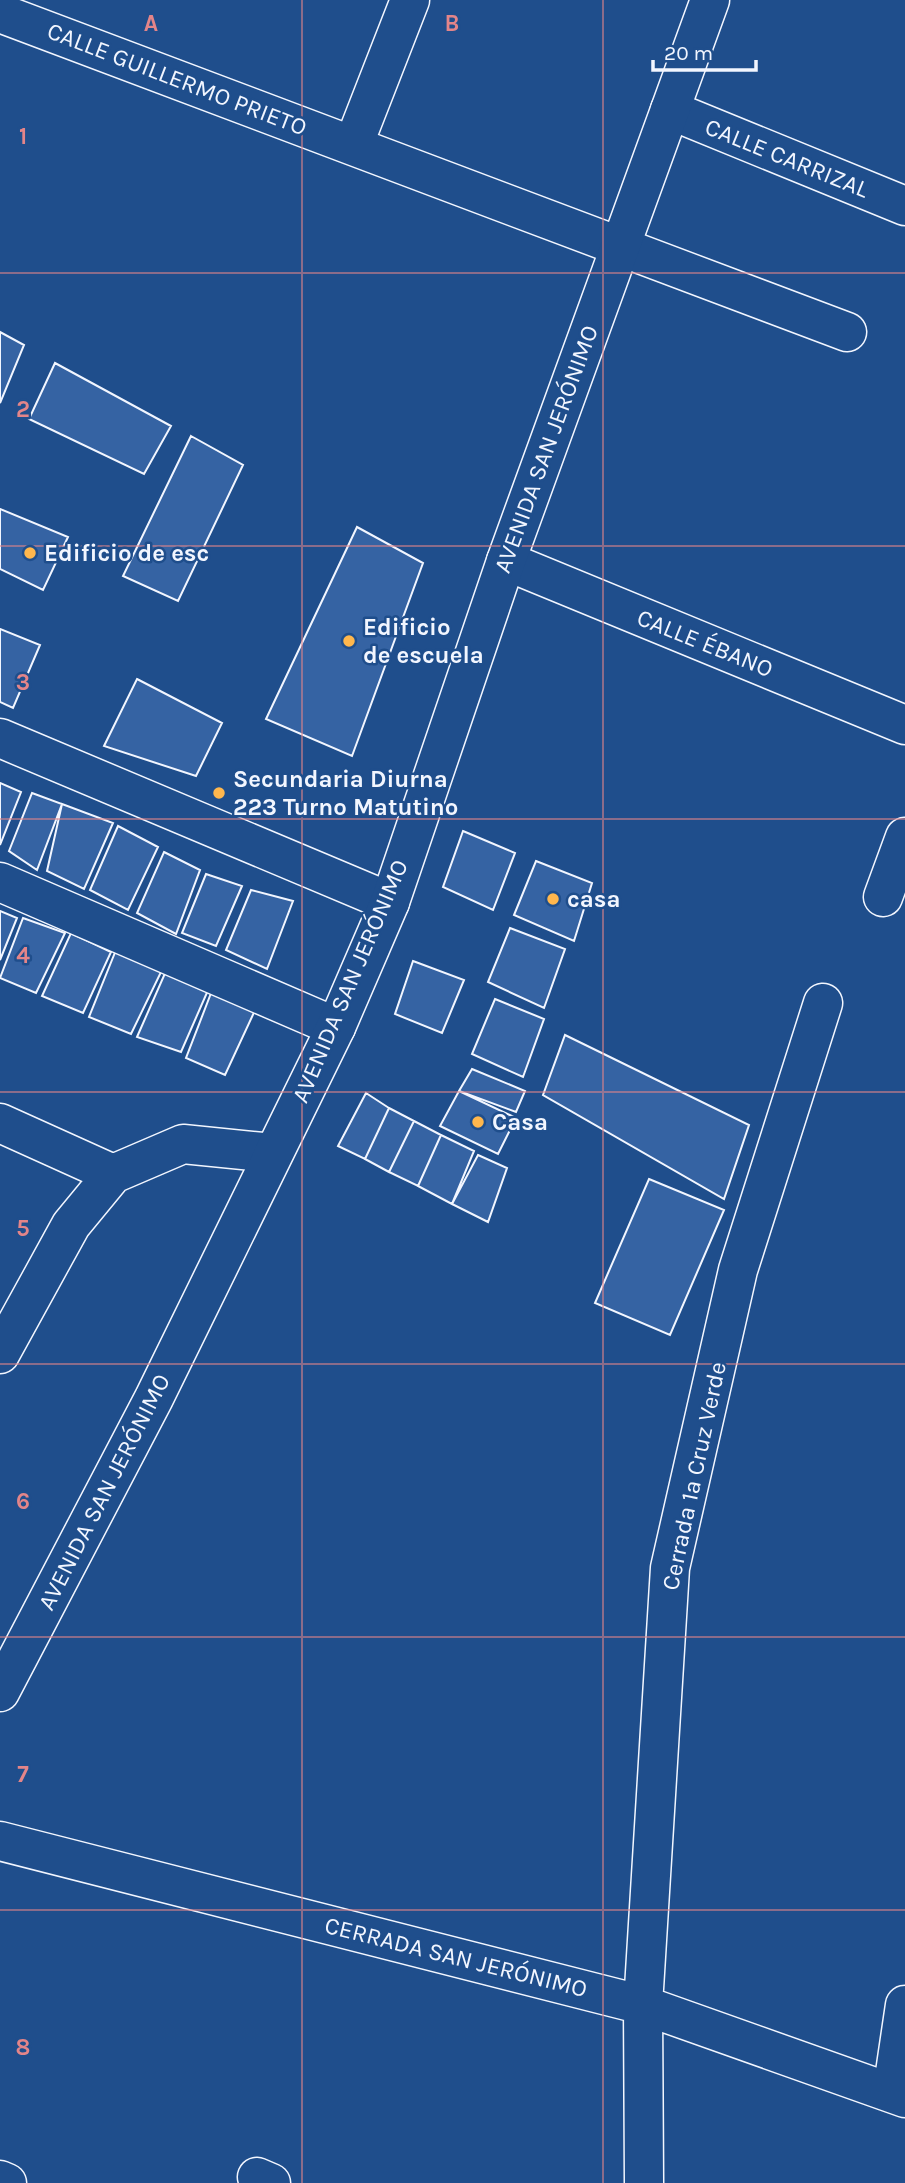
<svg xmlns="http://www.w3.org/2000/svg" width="905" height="2183" font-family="Karla,sans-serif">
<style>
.building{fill:#3563a3;stroke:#f2f6ff;stroke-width:2}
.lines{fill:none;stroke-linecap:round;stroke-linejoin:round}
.minor-casing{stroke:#f2f6ff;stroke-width:41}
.major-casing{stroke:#f2f6ff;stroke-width:41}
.minor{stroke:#1f4e8c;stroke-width:38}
.major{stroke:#1f4e8c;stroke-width:38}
.grid{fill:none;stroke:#e38589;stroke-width:2;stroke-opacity:0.55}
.poi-dot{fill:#ffb74d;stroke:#1f4e8c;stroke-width:2.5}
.labels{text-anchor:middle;stroke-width:5;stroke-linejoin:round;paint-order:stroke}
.street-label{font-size:24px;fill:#f2f6ff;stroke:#1f4e8c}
.poi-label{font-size:24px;font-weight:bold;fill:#f2f6ff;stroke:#1f4e8c;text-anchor:start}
.grid-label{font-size:23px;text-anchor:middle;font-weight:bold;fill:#e38589;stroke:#1f4e8c;stroke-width:5;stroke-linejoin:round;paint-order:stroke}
</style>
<rect width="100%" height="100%" fill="#1f4e8c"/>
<!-- building -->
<path class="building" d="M0 332 24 345 0 403Z
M55 363 171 426 144 474 29 419Z
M191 436 243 465 178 601 123 576Z
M0 509 68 537 43 590 0 569Z
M357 527 423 563 352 756 266 719Z
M0 629 40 645 13 708 0 702Z
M137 679 222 723 196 776 104 746Z
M0 783 21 792 0 845Z
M32 793 62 804 37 870 9 851Z
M62 804 113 823 84 889 47 871Z
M118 826 158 847 128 910 90 890Z
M463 831 515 853 493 910 443 887Z
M164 852 200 870 176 934 137 913Z
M536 861 592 883 574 941 514 915Z
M206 874 242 886 216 946 182 933Z
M251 890 293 901 267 969 226 950Z
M0 911 17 918 0 960Z
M23 918 65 933 36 993 0 978Z
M510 928 565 949 544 1008 488 982Z
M71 933 111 952 83 1013 42 996Z
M116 950 162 970 131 1034 89 1017Z
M413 961 464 980 442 1033 395 1014Z
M166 971 209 988 181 1052 137 1037Z
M213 988 257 1006 225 1075 186 1058Z
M495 999 544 1019 523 1077 472 1054Z
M565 1035 749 1125 724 1199 543 1095Z
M472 1069 525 1091 516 1112 459 1091Z
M459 1091 516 1118 498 1154 440 1126Z
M366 1093 389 1108 365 1159 338 1146Z
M389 1108 414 1121 389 1172 365 1159Z
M414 1121 441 1135 418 1186 389 1172Z
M441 1135 474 1151 452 1204 418 1186Z
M478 1155 507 1168 488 1222 452 1204Z
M649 1179 724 1210 670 1335 595 1303Z"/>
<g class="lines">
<!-- minor casing -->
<g class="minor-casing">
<path id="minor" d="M0 13 847 332
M670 110 905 206
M353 146 410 0
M506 561 905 725
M0 738 390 902
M0 882 336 1027
M883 897 905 837
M0 1123 113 1174
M0 1354 71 1225 113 1174 183 1144 273 1153
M0 1841 643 2005 905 2098
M892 2093 905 2005
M257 2177 271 2183
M0 2180 7 2183
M644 2183 643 2005 670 1568 738 1270 823 1003"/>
</g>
<!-- major casing -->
<g class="major-casing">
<path id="major" d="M0 1692 154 1398 336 1027 390 902 506 561 710 0"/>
</g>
<!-- minor -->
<use href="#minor" class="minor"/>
<!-- major -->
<use href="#major" class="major"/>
</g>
<!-- grid -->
<path class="grid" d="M302 0V2183M603 0V2183M0 273H905M0 546H905M0 819H905M0 1092H905M0 1364H905M0 1637H905M0 1910H905"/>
<!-- markers -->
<g class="poi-dot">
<circle cx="30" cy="553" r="7"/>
<circle cx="349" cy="641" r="7"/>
<circle cx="219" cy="793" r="7"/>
<circle cx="553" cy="899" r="7"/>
<circle cx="478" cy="1122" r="7"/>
</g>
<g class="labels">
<!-- street labels -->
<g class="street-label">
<text transform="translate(177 79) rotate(21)" y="8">CALLE GUILLERMO PRIETO</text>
<text transform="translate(787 158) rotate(22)" y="8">CALLE CARRIZAL</text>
<text transform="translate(546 449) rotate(-70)" y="8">AVENIDA SAN JERÓNIMO</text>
<text transform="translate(705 643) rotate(22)" y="8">CALLE ÉBANO</text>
<text transform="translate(350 981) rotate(-67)" y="8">AVENIDA SAN JERÓNIMO</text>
<text transform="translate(694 1476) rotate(-78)" y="8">Cerrada 1ª Cruz Verde</text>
<text transform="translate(104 1492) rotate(-63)" y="8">AVENIDA SAN JERÓNIMO</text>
<text transform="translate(456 1957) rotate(14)" y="8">CERRADA SAN JERÓNIMO</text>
</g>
<!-- poi labels -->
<g class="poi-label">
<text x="44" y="561">Edificio de esc</text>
<text x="363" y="635">Edificio<tspan x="363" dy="28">de escuela</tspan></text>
<text x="233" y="787">Secundaria Diurna<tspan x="233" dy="28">223 Turno Matutino</tspan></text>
<text x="567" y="907">casa</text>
<text x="492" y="1130">Casa</text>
</g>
</g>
<g class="grid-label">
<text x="151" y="31">A</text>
<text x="452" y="31">B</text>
<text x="23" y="144">1</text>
<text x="23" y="417">2</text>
<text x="23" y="690">3</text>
<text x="23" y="963">4</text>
<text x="23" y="1236">5</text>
<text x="23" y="1509">6</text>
<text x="23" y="1782">7</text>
<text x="23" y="2055">8</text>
</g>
<!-- scale -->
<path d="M653 60v10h103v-10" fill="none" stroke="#f2f6ff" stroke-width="3.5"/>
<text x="664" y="60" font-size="21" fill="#f2f6ff" stroke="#1f4e8c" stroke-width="5" paint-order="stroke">20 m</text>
</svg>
